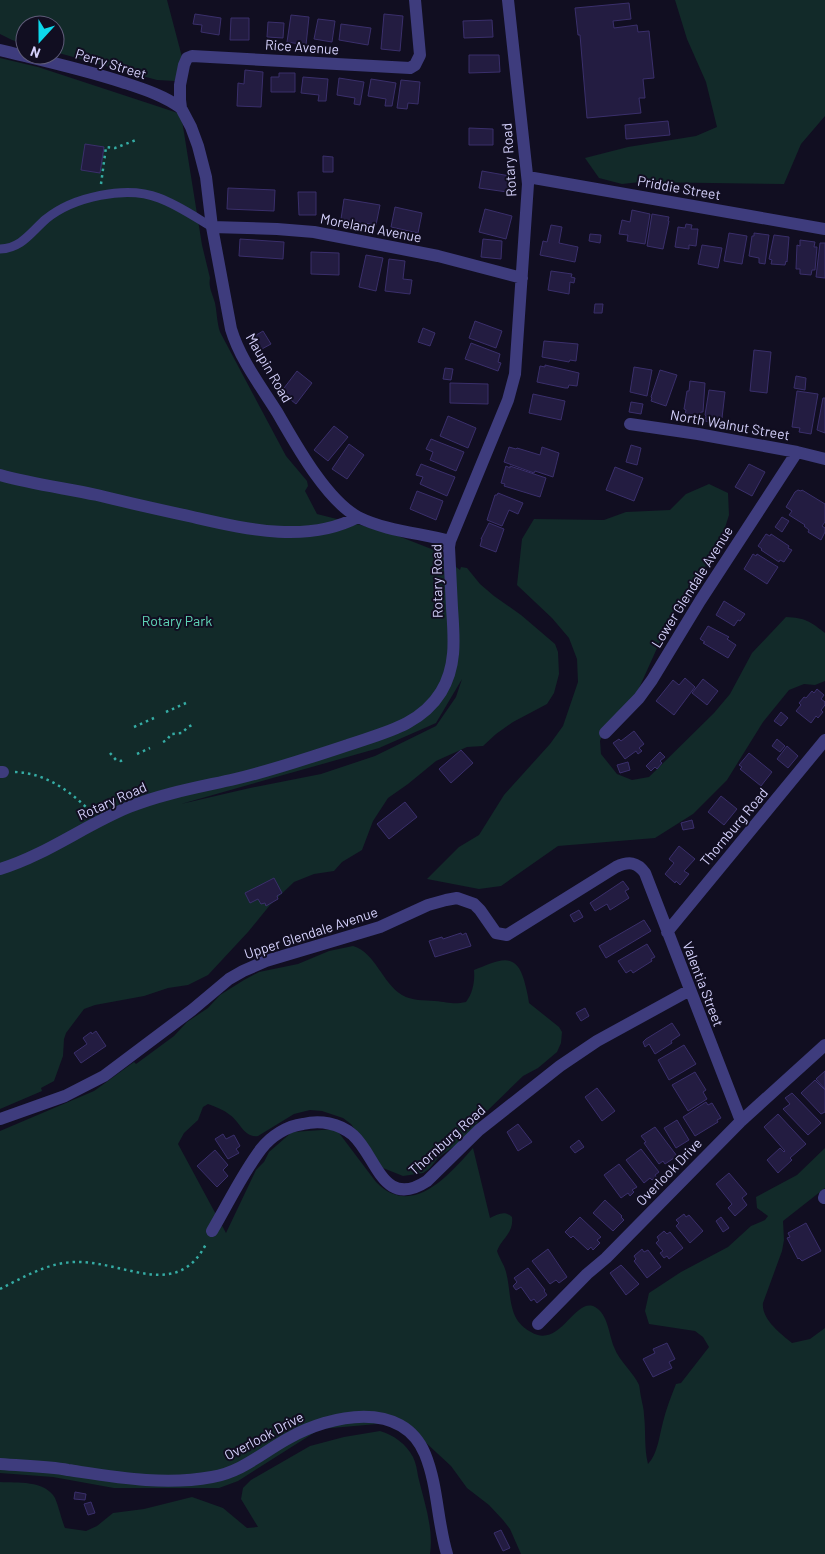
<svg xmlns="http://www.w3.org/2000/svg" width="825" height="1554" font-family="Barlow,sans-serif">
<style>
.green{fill:#122a29;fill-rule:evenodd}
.building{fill:#231c41;stroke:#3a2f6b}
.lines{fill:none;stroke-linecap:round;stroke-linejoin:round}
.path{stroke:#35aca4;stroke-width:2.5;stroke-dasharray:2.5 4;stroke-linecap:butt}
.lane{stroke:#3e3c7d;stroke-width:9}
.street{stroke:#3e3c7d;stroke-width:12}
.labels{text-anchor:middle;stroke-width:4;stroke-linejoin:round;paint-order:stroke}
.street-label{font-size:14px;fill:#d5d1fc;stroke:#110e21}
.park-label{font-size:14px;fill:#61d8b9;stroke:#110e21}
</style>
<rect width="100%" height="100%" fill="#110e21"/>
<!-- green -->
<path class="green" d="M0 0H167L182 57 175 81 157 80 55 52V25H25V44L12 40 0 34Z
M675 0H825V116L801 144 784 184 640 182 622 184 599 178 585 158 628 147 696 136 717 127 706 82 687 39Z
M0 58 38 67 181 114 202 245 210 278C208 287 213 295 215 303 217 313 217 323 220 332L286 456 307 481 308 486 305 491 317 514 388 532 434 550 460 570 461 567 467 568 480 584 494 596 521 615 555 644 558 652 559 674 554 693 547 704 513 722 496 734 483 746 467 747 436 761 408 784 388 798 373 821 362 850 342 862 334 871 314 874 294 882 270 905 248 932 208 975 188 985 168 988 144 996 95 1005 84 1009 66 1033 64 1039 63 1056 54 1081 41 1088 42 1091 0 1109ZM462 679 456 697 436 726 375 756 321 774 250 788 181 804 379 748 436 723Z
M709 484 728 493 729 515 722 537 711 558 672 615 635 697 604 729 600 741 601 754 617 774 632 780 649 777 714 713 730 694 752 653 786 617C805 618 810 621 825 633V681L815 685 804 684 789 690 763 722 727 780 693 814 655 838 558 846 501 886 479 889 427 879 459 847 479 835 504 795 550 744 563 726 578 682 577 659 569 638 552 618 517 585 522 539 534 519 604 520 626 512 670 510 686 494Z
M353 946C376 953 382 983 402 995 412 1001 424 1000 435 1001 448 1002 453 1005 466 1002 473 993 475 981 474 970 496 962 515 949 524 980 526 988 528 995 529 1003L559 1027 562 1032 561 1043 557 1052 538 1068 523 1076 487 1111 463 1140 439 1157 429 1169 423 1173 403 1176 383 1168 375 1161 351 1124 343 1118 322 1111 310 1110 294 1114 258 1136C244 1138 240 1122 230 1115 224 1110 216 1107 208 1104L203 1107 198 1120 184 1133 178 1144 226 1233 256 1170 264 1162 269 1152 292 1132 336 1129 376 1182C412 1219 449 1175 473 1148L490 1218C498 1214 505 1210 512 1217 514 1233 502 1238 497 1251 499 1258 504 1264 506 1272 510 1287 509 1302 515 1316 518 1323 525 1329 531 1332 560 1350 575 1296 595 1307 608 1314 609 1335 614 1347 619 1361 634 1373 639 1385 640 1389 640 1393 641 1397 642 1403 644 1409 644 1415 646 1432 644 1448 648 1464 658 1453 659 1437 663 1422 666 1409 671 1397 676 1384L681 1383 709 1347 703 1337 695 1331 649 1324 645 1311 649 1293 681 1272 728 1247 751 1226 765 1220 768 1216 757 1208 756 1197 797 1175 825 1148V1188L783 1221 784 1240 782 1251 763 1303C761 1319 781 1334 792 1343L810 1339 825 1328V1554H521L510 1529 503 1520 489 1505 467 1488 451 1466 424 1441 400 1422 320 1429 238 1481 219 1488H114L53 1477 0 1473V1131L94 1091 134 1062 136 1064 174 1036 187 1022 208 1008 220 995 244 980 259 972 298 964 329 951Z
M380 1431C394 1435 406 1444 413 1457 416 1463 417 1470 418 1476 424 1502 434 1528 430 1554H0V1482C17 1483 45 1480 55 1498 59 1507 61 1519 65 1528L86 1531 97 1526 113 1513 144 1509 192 1497 223 1508 247 1528 258 1527 241 1499 243 1488 251 1480 310 1446 344 1437Z"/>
<!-- building -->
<path class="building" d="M629 3 631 19 613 21 614 28 637 25 638 32 649 31 654 78 643 79 645 98H639L641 113 587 118 580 35H578L575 8Z
M195 14 221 18 219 35 201 32 202 25 193 24Z
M384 14 403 16 400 51 381 49Z
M291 15 309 17 306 45 287 42Z
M231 18H249V40H230Z
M318 19 335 21 332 42 314 39Z
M492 20 493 37 464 38 463 21Z
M268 22 284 23 283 38 267 37Z
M341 24 371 28 368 45 339 40Z
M469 55H499L500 72 469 73Z
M245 70 263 72 261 107 237 106 238 83 244 84Z
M279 73H295V92H271V77H279Z
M303 77 328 79 326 101H318L319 95 301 93Z
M339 78 364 82 360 105 354 104 355 98 337 95Z
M371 79 396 83 392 106H385L386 99 368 96Z
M401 80 420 82 418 104 408 103 407 109 397 108Z
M668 121 670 135 626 139 625 125Z
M469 128 493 129V145H469Z
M85 144 104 147 100 173 81 170Z
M323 156 333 157V172H323Z
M482 171 510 176 507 192 479 188Z
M228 188 275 190 274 211 227 209Z
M298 192H316V215H299Z
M344 199 380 205 376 225 341 219Z
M395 207 422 213 418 233 391 227Z
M485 209 512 216 506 239 479 232Z
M632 210 650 214 645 244 627 241 628 235 619 234 622 220 630 222Z
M652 214 669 217 668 221H669L663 249 647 246Z
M686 224 692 225 691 229H698L696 246 689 245V249L675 247 678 227 685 228Z
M551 225 562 227 559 243 578 247 575 262 540 255 543 241 547 242Z
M729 233 747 236 742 264 724 261Z
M754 233 769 235 765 264 759 263V258L749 256 752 236H754Z
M590 234 601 235 600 243 589 241Z
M774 235 789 237 787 262 786 261 785 265 771 264 772 260 769 259Z
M240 239 284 242 283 259 239 256Z
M483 239 502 241 501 259 481 257Z
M800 240 815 242 814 247H817L815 270H812L811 275 800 274V269H796L797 245 800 246Z
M820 243H825V278L816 277Z
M702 245 722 248 718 268 698 264Z
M311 252 339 253V275L311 274Z
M366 255 383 258 376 291 359 287Z
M389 259 405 261 403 279 412 280 410 294 385 291Z
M551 271 572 274 571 277 575 278 574 283 570 282 569 294 548 290Z
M595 304H603L602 313H594Z
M475 321 502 331 496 348 469 338Z
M423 328 435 333 430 346 418 342Z
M263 331 271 344 260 350 253 337Z
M544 341 578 344 576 361 570 360 569 362 542 357Z
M471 343 500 354 498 362 501 363 498 371 465 359Z
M754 350 771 352 767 393 750 391Z
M545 365 579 373 577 386 569 385 568 388H565L537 382 540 366 545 367Z
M634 367 652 370 647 396 630 392Z
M445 368 453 369 451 380 443 379Z
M660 370 677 375 666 406 651 401 652 398 651 397Z
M297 371 312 383 296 404 281 392Z
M796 376 806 378 805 390 794 388Z
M690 381 705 383 703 412H701L700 417 685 415 686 410 684 409 687 391H689Z
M450 383 488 384V404L450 403Z
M709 390 725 392 722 418H721L720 424 705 421 706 416 705 415Z
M797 391 818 394 811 434 799 432 800 428 792 427Z
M533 394 565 401 561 420 529 413Z
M823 398H825V433L817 430Z
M631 402 643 404 641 414 629 412Z
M448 416 476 428 468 448 440 436Z
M334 426 348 437 328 461 314 450Z
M431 439 464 452 456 471 430 460 433 452 426 449Z
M349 444 364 455 347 479 332 469Z
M631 445 641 448 637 465 626 462Z
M509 447 516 449 517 448 540 455 542 447 559 453 553 477 535 471 534 473 504 462Z
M421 464 455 477 447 496 420 484 423 477 416 475Z
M749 464 765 472 752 496 735 487Z
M506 466 510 468V466L546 478 540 497 504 486 505 484 501 483Z
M615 467 643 478 634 501 606 490Z
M798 490 801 491 802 490 825 504V522L822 526 825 528V532L821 540 808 532 809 530 804 526 805 525 789 515 792 511 786 507 795 492Z
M417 491 443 501 436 520 410 509Z
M498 493 523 503 518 514 509 510 502 526 487 520 495 495H497Z
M782 517 789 521 782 532 775 527Z
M489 523 504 529 496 552 480 546 482 539H481Z
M766 534 770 536 771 534 789 546 788 548 792 550 784 562 780 560 779 562 761 550 762 549 758 546Z
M753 554 756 556 757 554 778 567 767 584 744 569Z
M724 601 745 614 740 621 738 620 734 626 716 615Z
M708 626 729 637 727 639 736 645 728 658 703 643 705 642 700 639Z
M685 678 695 687 674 715 656 701 673 680 679 685Z
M703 679 718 691 707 705 692 693Z
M817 689 824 695 821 699 825 702V705L821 710 823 712 818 718 816 716 811 723 796 711 801 705 799 703 804 697 806 698 812 691 814 693Z
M781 712 788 718 781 726 774 721Z
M634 731 644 744 639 748 642 751 638 754 636 751 625 759 613 743 619 739 621 741Z
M777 739 785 746 780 752 772 746Z
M787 746 798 756 788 768 777 759Z
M461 750 473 763 451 783 439 769Z
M660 752 665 757 660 761 662 763 657 769 655 767 651 771 646 766Z
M749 753 772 772 761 786 740 769 742 767 739 765Z
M628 762 630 770 620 773 617 765Z
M721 796 737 809 724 825 708 812Z
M405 802 417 817 389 839 377 824Z
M692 820 694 828 683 830 681 823Z
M679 846 695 859 684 871 689 874 680 885 676 881 675 883 665 874 674 863 669 859Z
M274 878 282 893 277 896 278 899 266 906 265 903 261 904 258 899 250 903 245 893Z
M623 881 629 889 625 891 629 898 610 910 607 904 595 911 590 903Z
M579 910 583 917 574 922 570 915Z
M644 920 651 931 606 958 599 946Z
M461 933 462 935 466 933 471 946 435 957 429 941 442 937 443 939Z
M647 944 655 957 651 959 652 961 633 973 631 970 626 973 618 961Z
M585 1008 589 1016 581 1021 576 1013Z
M672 1023 680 1035 671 1041 672 1043 655 1054 649 1044 645 1047 643 1042 646 1039Z
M96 1031 106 1046 81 1063 74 1053 87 1044 83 1038 91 1032 92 1034Z
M684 1045 696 1064 669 1080 658 1060Z
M825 1071V1089L816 1079Z
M695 1072 706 1090 703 1092 707 1099 688 1111 672 1085Z
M815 1080 825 1090V1112L821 1114 801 1093Z
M597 1088 615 1111 602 1121 585 1097Z
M792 1093 821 1123 808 1135 783 1109 790 1104 785 1098Z
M706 1102 708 1105 712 1103 721 1118 717 1120 718 1122 695 1136 683 1117Z
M778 1114 806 1144 790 1158 792 1160 778 1173 767 1160 780 1148 784 1152 785 1151 764 1127Z
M677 1120 689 1140 676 1148 664 1128Z
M518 1124 532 1142 518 1151 507 1132Z
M655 1127 677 1156 665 1164 663 1161 659 1164 644 1143 646 1142 641 1136Z
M223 1134 226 1139 234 1135 240 1146 236 1149 239 1153 228 1159 215 1139Z
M579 1140 584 1147 575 1153 570 1147Z
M641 1149 659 1172 655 1175 656 1177 652 1180 650 1178 644 1183 626 1160Z
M215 1150 228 1165 223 1170 228 1176 217 1187 197 1166Z
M619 1164 637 1187 632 1190 634 1192 630 1196 628 1193 621 1198 604 1175Z
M729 1173 747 1194 742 1198 747 1205 735 1216 728 1208 732 1204 716 1184Z
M605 1200 622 1216 621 1217 624 1220 613 1231 593 1213Z
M684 1214 686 1217 689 1215 703 1231 690 1243 676 1226 679 1223 676 1220Z
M580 1217 601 1237 597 1240 600 1243 593 1250 591 1247 588 1250 573 1236 571 1238 565 1232Z
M721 1217 729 1228 723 1232 716 1221Z
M806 1223 821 1251 802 1261 799 1258 798 1259 787 1238 790 1237 788 1233Z
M664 1231 667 1234 670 1232 683 1248 669 1259 667 1256 664 1258 660 1253 663 1251 656 1243 659 1240 657 1237Z
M548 1249 567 1277 559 1283 556 1280 550 1284 532 1261Z
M642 1249 644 1252 648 1250 661 1267 647 1278 634 1261 636 1259 634 1256Z
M621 1265 639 1284 626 1295 610 1273Z
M528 1268 545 1290 544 1291 547 1295 537 1303 534 1299 531 1301 521 1287 516 1290 513 1286 517 1282 514 1278Z
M667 1343 675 1359 669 1362 672 1368 653 1377 643 1359 655 1353 653 1349Z
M75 1492 86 1494 85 1500 74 1499Z
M91 1502 95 1513 88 1515 84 1504Z
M501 1530 510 1548 503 1551 494 1533Z"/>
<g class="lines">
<!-- path -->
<path class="path" d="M101 184 106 147 115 148 136 140
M166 712 186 703
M134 727 154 718
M163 742 167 740 171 734 182 733 188 727 194 724
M110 753 116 760 121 761 125 759
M137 754 150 748
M15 772C45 773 69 790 90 811
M0 1289C24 1277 49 1262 76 1262 125 1261 178 1302 207 1242"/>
<!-- lane -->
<path class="lane" d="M0 249C22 248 31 232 46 219 73 197 126 185 159 198 178 205 195 217 212 227"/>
<!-- street -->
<path class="street" d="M415 0 420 55 415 65 410 68 192 56 187 58 184 65 180 85V100L181 108 191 127 198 146 206 177 212 227 231 329C240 359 260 385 277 412 295 443 326 500 358 517 386 531 420 533 450 541
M0 50C41 60 82 69 122 82 143 89 163 95 181 108
M528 177 825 229
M212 227 277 229 314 232 438 256 522 278
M630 424 698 434 797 452 825 459
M0 475C32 484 64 488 97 495 129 503 161 510 193 517 246 529 307 544 358 517
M605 733 639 698 652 680 700 601 797 452
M0 772H3
M0 869C46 855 85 825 129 807 164 793 200 787 235 779 274 770 311 757 348 745 382 733 420 726 441 692 457 666 454 637 452 608 451 588 450 567 449 547L450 541 508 400 515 374 528 184 508 0
M667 932 825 740
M0 1119 65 1096 104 1076 192 1010 229 979 243 971 266 961 380 927 428 905 446 900 457 898 474 904 480 910 496 933 507 935 616 867C629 861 637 862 645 873L741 1121
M824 1198 825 1195
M212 1231C228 1204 242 1174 261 1149 271 1136 287 1126 303 1124 320 1120 339 1123 353 1135 377 1157 383 1210 427 1181L479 1130 560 1066 597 1041 690 990
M538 1324 587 1274 606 1258 741 1121 825 1045
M0 1464C23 1466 46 1466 68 1470 115 1477 164 1486 212 1477 242 1472 263 1452 289 1438 330 1415 402 1399 425 1454 438 1486 437 1521 447 1554"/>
</g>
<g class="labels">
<!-- street labels -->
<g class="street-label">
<text transform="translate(302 47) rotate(4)" y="5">Rice Avenue</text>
<text transform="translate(111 64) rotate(17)" y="5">Perry Street</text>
<text transform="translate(509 160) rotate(-94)" y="5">Rotary Road</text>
<text transform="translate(679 188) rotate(10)" y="5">Priddie Street</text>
<text transform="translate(371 228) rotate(11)" y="5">Moreland Avenue</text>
<text transform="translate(269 368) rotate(60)" y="5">Maupin Road</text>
<text transform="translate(730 425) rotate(10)" y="5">North Walnut Street</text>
<text transform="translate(437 581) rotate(-91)" y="5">Rotary Road</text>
<text transform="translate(692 587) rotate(-58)" y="5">Lower Glendale Avenue</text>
<text transform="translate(112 801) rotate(-24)" y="5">Rotary Road</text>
<text transform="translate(734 827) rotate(-50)" y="5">Thornburg Road</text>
<text transform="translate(311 933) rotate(-18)" y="5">Upper Glendale Avenue</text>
<text transform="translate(703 984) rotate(69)" y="5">Valentia Street</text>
<text transform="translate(447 1140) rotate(-42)" y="5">Thornburg Road</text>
<text transform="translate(669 1172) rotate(-46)" y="5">Overlook Drive</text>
<text transform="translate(264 1436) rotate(-28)" y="5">Overlook Drive</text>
</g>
<!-- park labels -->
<g class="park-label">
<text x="177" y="626">Rotary Park</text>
</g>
</g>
<!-- north arrow -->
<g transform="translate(40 40) rotate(201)"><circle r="24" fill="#110e21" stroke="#5f5c79"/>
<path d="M0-4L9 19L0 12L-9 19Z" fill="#0dd8ec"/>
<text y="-8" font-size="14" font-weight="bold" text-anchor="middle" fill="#d5d1fc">N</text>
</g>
</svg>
